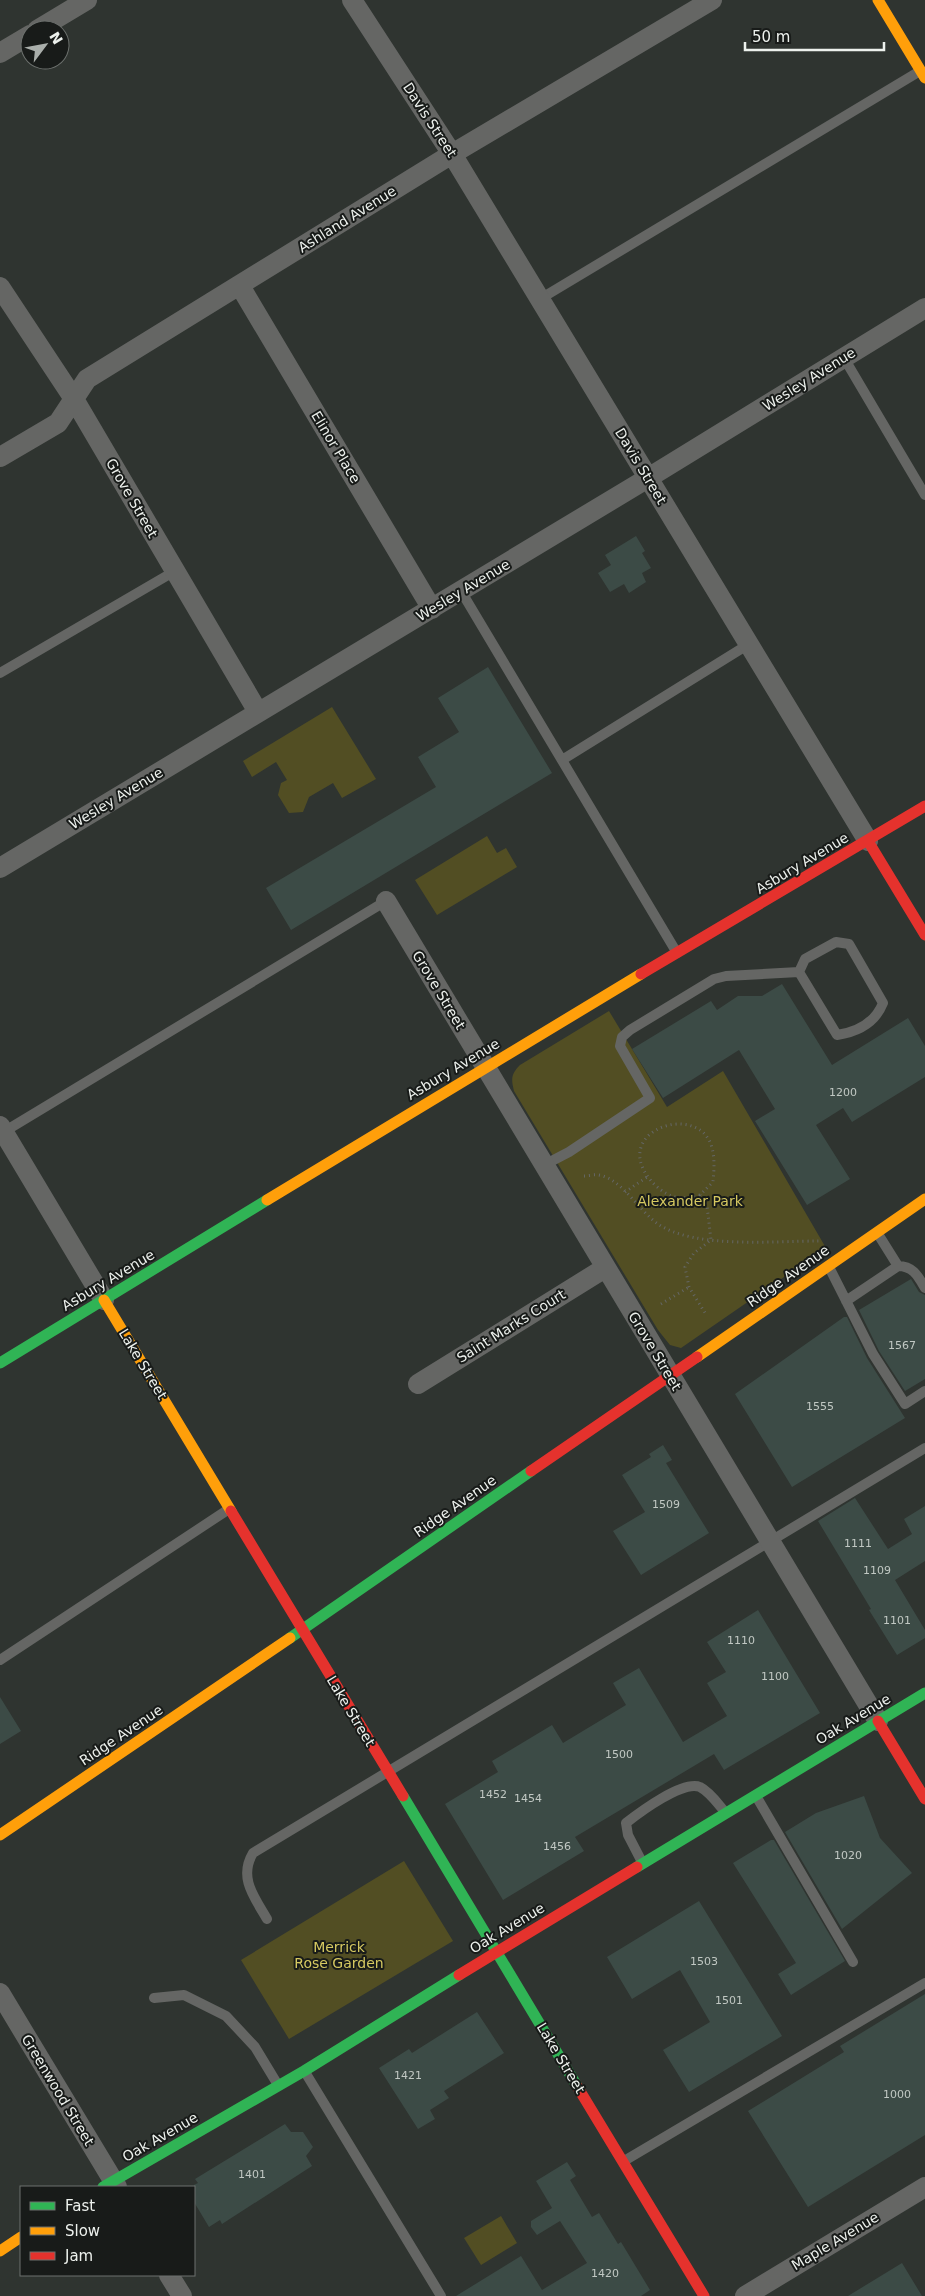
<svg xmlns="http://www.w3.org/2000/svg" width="925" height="2296" font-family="'DejaVu Sans',sans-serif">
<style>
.green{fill:#524e23}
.building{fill:#3c4b46}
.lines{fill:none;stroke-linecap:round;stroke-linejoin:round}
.path{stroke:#656766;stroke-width:3;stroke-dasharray:1 4;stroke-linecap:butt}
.lane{stroke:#656664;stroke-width:10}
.street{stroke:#656664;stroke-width:20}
.fast{stroke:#30b455;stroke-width:11}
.slow{stroke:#ff9f0a;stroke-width:11}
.jam{stroke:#e5322d;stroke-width:11}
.labels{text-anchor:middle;stroke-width:4;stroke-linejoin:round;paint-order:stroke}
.number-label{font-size:11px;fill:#c1c8c3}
.street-label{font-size:14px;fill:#edf1ed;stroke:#181b19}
.park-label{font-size:14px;fill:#d6c961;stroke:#181b19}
</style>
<rect width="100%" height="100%" fill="#2f3430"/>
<!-- green -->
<path class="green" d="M332 707 376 779 342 798 333 783 309 797 303 812 289 813 278 795 281 783 287 780 276 762 252 777 243 761Z
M487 836 497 853 506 848 517 867 437 915 415 880Z
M609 1011 667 1107 723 1071 826 1248 681 1348 670 1345 658 1330 514 1091C511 1079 511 1074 520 1065Z
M404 1861 453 1941 289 2039 241 1960Z
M501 2216 517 2243 481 2265 464 2238Z"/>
<!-- building -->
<path class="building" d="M636 536 645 551 642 553 651 568 642 573 646 582 629 593 624 584 610 592 598 573 611 565 605 555Z
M488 667 552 773 291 930 266 888 436 787 418 757 459 732 438 698Z
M782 984 832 1065 908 1018 925 1046V1077L852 1122 843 1108 816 1125 850 1179 807 1205 755 1121 775 1109 739 1050 663 1098 632 1049 711 1001 717 1010 738 996H762Z
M911 1279 919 1292 925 1295V1379L905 1391 879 1351 859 1310Z
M844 1317H847L867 1358 905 1418 792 1487 735 1394Z
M663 1445 672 1460 666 1463 709 1533 641 1575 613 1531 645 1512 622 1475 651 1457 649 1454Z
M855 1498 888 1549 912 1534 904 1519 925 1506V1561L895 1580 925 1630V1638L897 1655 869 1610 871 1609 818 1521Z
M758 1610 820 1713 724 1770 714 1754 575 1837 584 1851 503 1900 445 1804 498 1772 492 1761 552 1725 563 1743 626 1705 613 1683 639 1668 683 1742 727 1716 707 1683 726 1672 707 1642Z
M0 1697 21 1731 0 1744Z
M864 1796 880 1838 912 1873 842 1929 785 1832 816 1813Z
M771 1840H774L845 1961 791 1995 778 1974 796 1963 733 1863Z
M699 1901 782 2036 689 2092 663 2050 710 2022 680 1970 632 1999 607 1957Z
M925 1994V2135L808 2207 748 2111 844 2052 840 2046Z
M477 2012 504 2053 444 2091 449 2098 430 2110 435 2119 418 2129 379 2068 409 2049 412 2053Z
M285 2124 291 2132H303L313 2147 306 2156 312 2166 222 2224 220 2220 209 2227 194 2202V2185L198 2183 195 2179Z
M567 2162 576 2176 570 2180 592 2217 599 2213 618 2244 621 2242 650 2290 641 2296H456L521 2256 542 2290 587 2263 560 2221 537 2235 531 2227V2221L552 2208 536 2181Z
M902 2263 922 2296H848Z"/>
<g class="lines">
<!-- path -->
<path class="path" d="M584 1176C589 1176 595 1174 599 1175 622 1179 639 1211 658 1224 695 1249 773 1241 819 1241
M625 1192 647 1177
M700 1195C681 1200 670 1199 655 1185 603 1132 700 1099 712 1148 715 1159 714 1171 713 1182L700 1195 707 1206 711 1240 694 1253 685 1267 689 1287 707 1316
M661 1304 689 1287"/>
<!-- lane -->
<path class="lane" d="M540 299 920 71
M844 358 925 495
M461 591 677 953
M0 673 175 571
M562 760 749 644
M836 942 849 944 883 1003C875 1023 857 1032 837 1035L799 972 805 959Z
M2 1133 386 901
M544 1165 569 1152 650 1098 620 1046 622 1037 630 1030 714 979 726 976 799 972
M878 1234 898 1266C913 1266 918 1276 925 1288
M829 1267 873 1354 905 1404 925 1391
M846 1301 898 1266
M0 1660 229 1509
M756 1796 853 1962
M642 1862 628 1835 626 1823C640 1812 683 1780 700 1787 710 1792 718 1804 725 1812
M267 1919C255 1898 238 1878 253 1853L925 1448
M154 1998 184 1995 226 2016 255 2047 278 2085
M305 2072 441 2296
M624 2161 925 1983"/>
<!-- street -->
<path class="street" d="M352 0 452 154 868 841
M37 30 87 0
M0 53 30 35
M240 286 432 609
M0 287 74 399 258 712
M0 457 58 423 87 379 452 154 712 0
M0 868 648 478 925 308
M386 901 878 1721
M0 1126 104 1300
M418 1384 605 1268
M0 1993 117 2187
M169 2275 182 2296
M745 2296 925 2187"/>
<!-- fast -->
<path class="fast" d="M0 1363 267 1200
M290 1638 531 1471
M403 1796 577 2086
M637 1867 925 1693
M103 2187 304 2071 459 1975"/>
<!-- slow -->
<path class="slow" d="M878 0 925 78
M267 1200 641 974
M104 1300 231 1511
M697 1357 925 1199
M0 1835 290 1638
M0 2251 21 2237"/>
<!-- jam -->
<path class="jam" d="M868 841 925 935
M641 974 925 806
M531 1471 697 1357
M231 1511 403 1796
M878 1721 925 1799
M459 1975 637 1867
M577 2086 704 2296"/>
</g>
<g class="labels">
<!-- number labels -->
<g class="number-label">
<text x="843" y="1096">1200</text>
<text x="902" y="1349">1567</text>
<text x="820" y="1410">1555</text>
<text x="666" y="1508">1509</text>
<text x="858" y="1547">1111</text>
<text x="877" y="1574">1109</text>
<text x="897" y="1624">1101</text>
<text x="741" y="1644">1110</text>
<text x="775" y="1680">1100</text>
<text x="619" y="1758">1500</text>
<text x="493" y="1798">1452</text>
<text x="528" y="1802">1454</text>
<text x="557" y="1850">1456</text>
<text x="848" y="1859">1020</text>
<text x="704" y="1965">1503</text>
<text x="729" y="2004">1501</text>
<text x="408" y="2079">1421</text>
<text x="897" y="2098">1000</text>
<text x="252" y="2178">1401</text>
<text x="605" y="2277">1420</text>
</g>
<!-- street labels -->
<g class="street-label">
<text transform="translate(430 120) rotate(57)" y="5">Davis Street</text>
<text transform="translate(347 219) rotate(-32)" y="5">Ashland Avenue</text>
<text transform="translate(809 379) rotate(-32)" y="5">Wesley Avenue</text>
<text transform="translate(336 447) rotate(59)" y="5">Elinor Place</text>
<text transform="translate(641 466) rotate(59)" y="5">Davis Street</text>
<text transform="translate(132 498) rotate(60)" y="5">Grove Street</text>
<text transform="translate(463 590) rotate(-31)" y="5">Wesley Avenue</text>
<text transform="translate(116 798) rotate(-31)" y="5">Wesley Avenue</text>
<text transform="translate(802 863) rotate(-31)" y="5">Asbury Avenue</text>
<text transform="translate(439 990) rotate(59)" y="5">Grove Street</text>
<text transform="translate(453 1069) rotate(-31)" y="5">Asbury Avenue</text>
<text transform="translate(788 1276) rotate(-35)" y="5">Ridge Avenue</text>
<text transform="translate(108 1280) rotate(-31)" y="5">Asbury Avenue</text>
<text transform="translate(511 1326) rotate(-32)" y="5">Saint Marks Court</text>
<text transform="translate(655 1351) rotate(59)" y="5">Grove Street</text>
<text transform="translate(143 1364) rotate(59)" y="5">Lake Street</text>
<text transform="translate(455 1506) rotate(-35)" y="5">Ridge Avenue</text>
<text transform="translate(351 1711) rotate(59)" y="5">Lake Street</text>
<text transform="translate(853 1719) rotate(-31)" y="5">Oak Avenue</text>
<text transform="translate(121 1735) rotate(-34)" y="5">Ridge Avenue</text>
<text transform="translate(507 1928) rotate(-31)" y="5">Oak Avenue</text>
<text transform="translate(561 2058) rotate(59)" y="5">Lake Street</text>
<text transform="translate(58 2090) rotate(59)" y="5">Greenwood Street</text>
<text transform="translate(160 2137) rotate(-30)" y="5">Oak Avenue</text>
<text transform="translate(835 2241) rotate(-31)" y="5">Maple Avenue</text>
</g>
<!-- park labels -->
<g class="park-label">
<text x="690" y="1206">Alexander Park</text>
<text x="339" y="1952">Merrick<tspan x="339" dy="16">Rose Garden</tspan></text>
</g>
</g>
<!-- legend -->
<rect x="20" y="2186" width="175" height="90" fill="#181b19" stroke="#6d716e"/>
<rect x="30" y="2202" width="25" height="8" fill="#30b455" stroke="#6d716e"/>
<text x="65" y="2211" font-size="15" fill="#edf1ed">Fast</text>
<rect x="30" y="2227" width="25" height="8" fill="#ff9f0a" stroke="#6d716e"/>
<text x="65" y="2236" font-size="15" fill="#edf1ed">Slow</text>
<rect x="30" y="2252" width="25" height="8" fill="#e5322d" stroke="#6d716e"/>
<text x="65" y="2261" font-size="15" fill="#edf1ed">Jam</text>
<!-- north arrow -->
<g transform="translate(45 45) rotate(58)"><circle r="24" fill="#181b19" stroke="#6d716e"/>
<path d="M0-4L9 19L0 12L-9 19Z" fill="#aaafab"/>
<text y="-8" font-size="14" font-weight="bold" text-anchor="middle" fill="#edf1ed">N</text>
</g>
<!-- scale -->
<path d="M745 42v8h139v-8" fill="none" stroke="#edf1ed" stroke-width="2.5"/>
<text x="752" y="42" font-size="15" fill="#edf1ed" stroke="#181b19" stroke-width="4" paint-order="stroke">50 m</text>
</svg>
